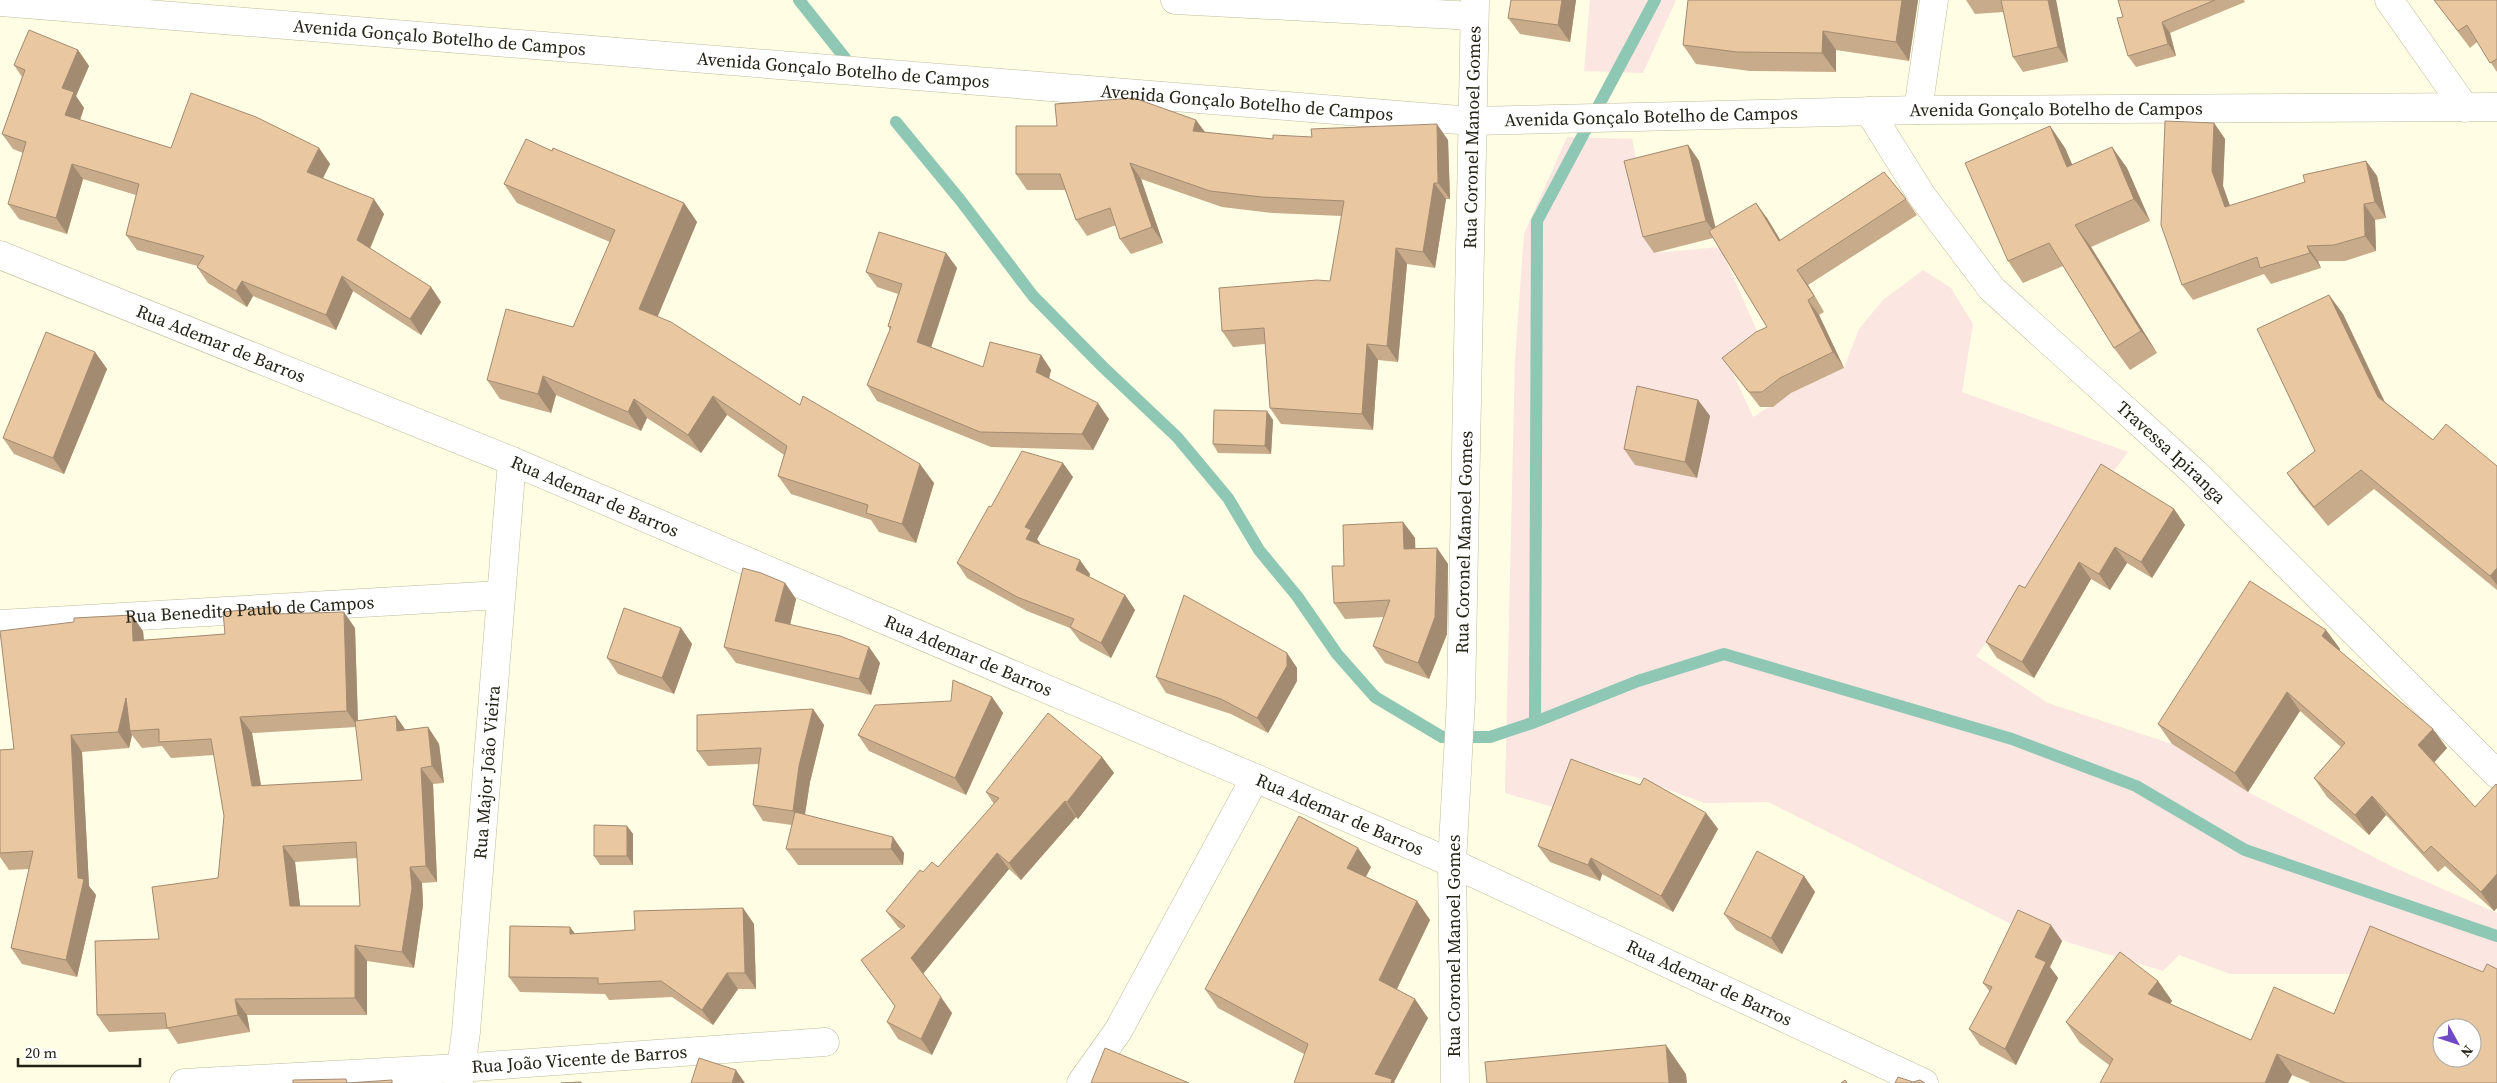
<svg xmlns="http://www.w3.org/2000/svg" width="2497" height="1083" font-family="'Source Serif 4',serif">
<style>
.green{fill:#fbe6e1}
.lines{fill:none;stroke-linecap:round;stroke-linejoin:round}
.stream{stroke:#8fc7b5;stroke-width:12}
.minor-casing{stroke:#bebc9d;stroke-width:29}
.minor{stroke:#fff;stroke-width:28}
.wall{fill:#c8ab8a;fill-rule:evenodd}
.shaded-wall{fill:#a38b71}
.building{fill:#e9c7a1;stroke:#a38b71;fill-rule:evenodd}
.labels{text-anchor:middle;stroke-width:4.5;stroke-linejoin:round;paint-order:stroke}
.street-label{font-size:18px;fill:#242317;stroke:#fff}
</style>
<rect width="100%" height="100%" fill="#fffde3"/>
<!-- green -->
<path class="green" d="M1590 0H1676L1643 73 1584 71Z
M1567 137 1632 139 1654 253 1720 247 1765 349 1733 373 1753 417 1795 391 1844 368 1859 329 1883 300 1923 270 1951 288 1973 324 1962 392 2128 452 1976 656 2048 703 2172 744 2248 792 2393 867 2497 913V985L2362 974H2230L2179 955 2163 971 2015 926 1768 802 1704 803 1632 776 1574 764 1553 807 1505 793 1515 359 1524 234Z"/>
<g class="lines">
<!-- stream -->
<path class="stream" d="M799 0 845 58
M896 122 961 201 1033 296 1103 367 1177 437 1228 498 1259 550 1297 596 1337 654 1375 697 1442 737H1490L1535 722 1638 681 1724 654 2012 739 2136 786 2245 850 2497 936
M1535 722 1537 221 1655 0"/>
<!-- minor casing -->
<g class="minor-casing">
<g id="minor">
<path d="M1175 0 1474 16"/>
<path d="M2389 0 2465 108"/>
<path id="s1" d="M0 2 1472 121 1918 110 2497 107"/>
<path d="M1918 110 1934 0"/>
<path id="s2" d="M1869 111 1922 196 1992 289 2195 473 2497 774"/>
<path id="s3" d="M0 255 512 461 1255 778 1452 863 1924 1083"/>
<path id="s4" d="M0 624 500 595"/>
<path id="s5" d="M184 1083 459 1068 825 1042"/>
<path id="s6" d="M459 1083 466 1032 512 461"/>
<path d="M1081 1083 1118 1031 1255 778"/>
<path id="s7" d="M1455 1083 1452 863 1461 699 1475 0"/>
</g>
</g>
<!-- minor -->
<use href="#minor" class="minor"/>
</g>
<!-- wall -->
<path class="wall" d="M1511 0H1576L1570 42 1520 34 1508 18Z
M1688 0H1918L1909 61 1836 50V72L1750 71 1696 64 1683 45Z
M1966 0H2056L2068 62 2023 72 2013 57 2004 12 1975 14Z
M2118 0H2244L2245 2 2170 33 2176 56 2136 67 2128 56 2123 17Z
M2434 0H2497V72L2477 42 2470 48Z
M78 50 89 66 76 96 84 108 80 120 171 148H319L330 164 323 178 384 214 370 249 431 287 441 302 421 335 353 291 336 330 253 296 247 307 208 283 197 267 198 266 137 250 126 235 136 195 83 179 67 234 19 219 8 204 23 153 13 149 2 134 22 77 14 65Z
M1196 120 1204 132 1273 139 1312 137 1448 140 1450 199H1446L1435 268 1407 264 1398 362 1378 360 1373 430 1281 424 1270 408 1265 344 1233 347 1222 331 1330 281 1342 216 1273 213 1222 207 1141 179 1163 243 1131 254 1120 239 1116 225 1087 236 1076 220 1065 190H1027L1016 174 1057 126Z
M2214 123 2225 139 2223 186 2230 206 2305 182 2366 161 2377 176 2386 218 2375 220 2376 251 2345 261H2318L2321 268 2271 284 2264 274 2193 300 2182 285Z
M2050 126 2065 148 2072 165 2112 147 2127 168 2150 221 2091 247 2157 353 2130 370 2114 348 2063 266 2023 283 2008 261Z
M1688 145 1699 161 1715 228 1767 218 1780 240 1906 199 1917 215 1808 285 1824 312 1819 315 1844 368 1791 393 1773 407H1760L1722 358 1767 327 1713 238 1654 253 1643 237Z
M552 151 684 203 697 222 657 316 800 405 934 483 916 543 879 532 871 520 791 494 778 476 784 455 727 415 701 453 647 418 641 431 556 395 551 413 500 399 487 380 573 327 610 242 517 203 504 184Z
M946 253 957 268 931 347 983 367 1041 355 1051 370 1049 378 1109 419 1093 450 991 447 877 401 867 385 890 330 888 326 898 294 877 287 866 272Z
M2329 295 2343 314 2385 402 2433 440 2497 466V590L2374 489 2328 526 2300 492 2287 473 2315 451Z
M95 352 107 369 64 474 14 454 3 438Z
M1698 400 1710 416 1697 478 1635 465 1624 449Z
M1267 411 1273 420 1271 454 1218 453 1213 444Z
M1073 477 1037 539 1041 545 1090 574 1089 577 1125 595 1135 610 1111 658 1080 641 1070 628 1027 611 967 578 957 563 991 507Z
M2174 509 2185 525 2152 578 2127 563 2110 590 2091 579 2034 678 1997 658 1986 642 2025 588Z
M1403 522 1415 538V548H1437L1448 564 1447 634 1429 679 1385 663 1373 646 1384 617 1345 619 1334 603 1344 566Z
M785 583 796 599 790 625 869 647 880 663 871 695 736 663 724 647Z
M274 607 279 614 355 628 358 720 405 730 428 727 439 744 444 783 433 784 437 882 422 883 423 905 414 968 367 961V1015H247L250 1032 178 1044 168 1029 109 1032 97 1015 159 939 218 878 224 816 214 755 171 758 162 746 142 748 132 735 129 748 82 752 89 886 96 895 77 977 22 964 11 948 29 869 9 870 0 857V750L14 749 143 631 144 640 225 634ZM356 727 362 780 261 786 252 733ZM357 858 360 906H300L295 862Z
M681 628 692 644 674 694 618 674 607 658Z
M2326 630 2340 649 2339 650 2447 748 2434 762 2475 807 2497 785V908L2494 911 2445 866 2438 872 2386 815 2369 835 2327 797 2314 778 2341 747 2300 711 2248 792 2172 744 2158 724Z
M1287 653 1297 668V681L1268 733 1231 714 1166 693 1156 677Z
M992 697 1003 713 966 795 869 751 858 735 951 701Z
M813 709 824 725 810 782 805 815 904 853 903 865H798L786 849 792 825 763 821 753 805 759 764 708 766 697 751Z
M1102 757 1114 773 1078 819 1076 817 1021 880 1009 869 923 973 952 1013 932 1055 898 1039 887 1022 895 1006 861 960 901 929 898 927 886 911 923 872 938 867 994 804 986 792Z
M1706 813 1718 829 1673 912 1602 874 1600 881 1550 862 1538 846Z
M627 826 633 834V865H600L594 856Z
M1371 867 1366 877 1417 901 1430 920 1397 989 1428 1018 1394 1082 1304 1054 1218 1008 1205 989Z
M1804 876 1815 892 1782 954 1736 930 1724 914Z
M743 908 754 924 756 989H738L713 1025 672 997 609 1000 605 994 520 992 509 977 570 927 575 934 635 930Z
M2062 941 2050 967 2058 978 2016 1065 1980 1045 1969 1029 1990 992 1983 983Z
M2158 981 2172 1001 2170 1004 2251 1040 2334 1014 2497 1083H2311L2292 1075 2109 1065 2080 1043 2066 1022Z"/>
<!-- shaded-wall -->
<path class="shaded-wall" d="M1562 0H1576L1570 42 1558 25Z
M1902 0H1918L1909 61 1896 42Z
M2048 0H2056L2068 62 2058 47Z
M2162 22 2170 33 2176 56 2168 44Z
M1823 31 1836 50V72L1822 53Z
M78 50 89 66 76 96 84 108 76 131 65 115 62 88Z
M1196 120 1208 136 1193 131Z
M2214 123 2225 139 2223 186 2236 223 2225 207 2212 171Z
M1437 124 1448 140 1450 199 1438 183Z
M2050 126 2065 148 2083 189 2067 167Z
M1688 145 1699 161 1718 237 1706 221Z
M2112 147 2127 168 2150 221 2134 199Z
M319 148 330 164 318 188 307 172Z
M2366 161 2377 176 2386 218 2375 202Z
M1130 163 1141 179 1163 243 1152 227Z
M72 164 83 179 67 234 56 218Z
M1434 183 1446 199 1435 268 1423 252Z
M374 199 384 214 367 255 357 240Z
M684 203 697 222 653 328 639 309Z
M1756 203 1767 218 1790 256 1779 241Z
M2364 204 2375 220 2376 251 2365 236Z
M2075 225 2091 247 2157 353 2141 331Z
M2307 246 2318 261 2321 268 2310 253Z
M1396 248 1407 264 1398 362 1387 346Z
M946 253 957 268 928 357 917 342Z
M1797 270 1808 285 1824 312 1814 296Z
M342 276 353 291 336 330 326 315Z
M242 281 253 296 247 307 236 291Z
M431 287 441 302 421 335 410 319Z
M2329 295 2343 314 2391 416 2378 397Z
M1808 300 1819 315 1844 368 1833 352Z
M1367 344 1378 360 1373 430 1362 414Z
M95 352 107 369 64 474 53 458Z
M1041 355 1051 370 1047 387 1036 372Z
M543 376 556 395 551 413 538 394Z
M713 396 727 415 701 453 688 435Z
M634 399 647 418 641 431 628 412Z
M1698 400 1710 416 1697 478 1685 462Z
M1098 403 1109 419 1093 450 1082 434Z
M1267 411 1273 420 1271 454 1265 446Z
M1063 463 1073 477 1037 539 1041 545 1036 554 1026 539 1025 527Z
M920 464 934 483 916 543 902 524Z
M2174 509 2185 525 2152 578 2141 562Z
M1403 522 1415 538 1416 565 1404 549Z
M2115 547 2127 563 2110 590 2099 574Z
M1437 548 1448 564 1447 634 1429 679 1418 663Z
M1080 560 1090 574 1086 585 1076 570Z
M2079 562 2091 579 2034 678 2022 662Z
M2497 568V585L2490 576Z
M785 583 796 599 787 638 775 621Z
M1125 595 1135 610 1111 658 1101 643Z
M274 607 286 624 275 614Z
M344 612 355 628 358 727 347 711Z
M132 615 143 631 145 657 133 641Z
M681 628 692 644 674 694 662 678Z
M2326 630 2340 649 2336 656 2322 636Z
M869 647 880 663 871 695 859 679Z
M1287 653 1297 668V681L1268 733 1257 718Z
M2287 692 2300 711 2248 792 2235 773Z
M992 697 1003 713 966 795 955 778Z
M126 698 130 731 132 735 129 748 118 732Z
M813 709 824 725 810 782 803 826 793 811 799 766Z
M396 716 407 732 397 731Z
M240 717 252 733 264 803 252 786Z
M428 727 439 744 444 783 432 766Z
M2433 729 2447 748 2432 765 2418 745Z
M71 735 82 752 89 886 96 895 77 977 66 960 78 878Z
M1102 757 1114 773 1078 819 1067 802Z
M421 768 433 784 437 882 426 866Z
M2372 796 2386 815 2369 835 2355 815Z
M1065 801 1076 817 1021 880 1009 863Z
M1706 813 1718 829 1673 912 1661 896Z
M627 826 633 834V865L627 856Z
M893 837 904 853 903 865 891 849Z
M283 846 295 862 302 922 290 906Z
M1358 848 1371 867 1360 887 1347 868Z
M997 853 1009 869 923 974 911 958Z
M1591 858 1602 874 1600 881 1588 865Z
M410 867 422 883 423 905 414 968 402 952Z
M2497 874V908L2494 911 2481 892Z
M1804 876 1815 892 1782 954 1771 938Z
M1417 901 1430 920 1392 999 1379 980Z
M743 908 754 924 756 989 745 973Z
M2051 925 2062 941 2050 967 2058 978 2016 1065 2005 1049 2035 957Z
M570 927 581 942 570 934Z
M355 945 367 961V1015L355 998Z
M727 973 738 989 713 1025 702 1010Z
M2158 981 2172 1001 2162 1014 2148 994Z
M941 997 952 1013 932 1055 921 1039Z
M235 999 247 1015 250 1032 238 1015Z
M1415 999 1428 1018 1394 1082 1395 1083H1381L1375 1074Z
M1666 1045 1686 1074 1687 1083H1669Z
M2277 1054 2292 1075 2288 1083H2265Z
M736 1070 745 1083H732Z"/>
<!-- building -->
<path class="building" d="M1511 0H1562L1558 25 1508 18Z
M1688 0H1902L1896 42 1823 31 1822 53 1737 52 1683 45Z
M2001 0H2048L2058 47 2013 57Z
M2118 0H2215L2162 22 2168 44 2128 56 2117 18 2123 17Z
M2434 0H2497V59L2490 63 2467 25 2458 31Z
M29 30 78 50 62 88 74 92 65 115 171 148 191 93 256 117 319 148 307 172 374 199 357 240 431 287 410 319 342 276 326 315 242 281 236 291 197 267 204 256 126 235 139 184 72 164 56 218 8 204 26 142 2 134 25 70 14 65Z
M1134 98 1196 120 1193 131 1273 139V135L1312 137 1311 129 1437 124 1438 183H1434L1423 252 1396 248 1387 346 1367 344 1362 414 1270 408 1264 328 1222 331 1219 288 1317 280 1330 281 1344 201 1262 197 1210 191 1130 163 1152 227 1120 239 1110 208 1076 220 1060 174H1016V126H1057L1055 104Z
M2165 121 2214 123 2212 171 2225 207 2305 182 2303 175 2366 161 2375 202 2364 204 2365 236 2334 245 2307 246 2310 253 2260 268 2257 257 2182 285 2161 225Z
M2050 126 2067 167 2112 147 2134 199 2075 225 2141 331 2114 348 2049 243 2008 261 1965 163Z
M526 139 552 151 553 148 684 203 639 309 671 322 800 405 803 396 920 464 902 524 866 513 868 505 778 476 787 446 713 396 688 435 634 399 628 412 543 376 538 394 487 380 506 309 573 327 615 230 504 184Z
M1688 145 1706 221 1643 237 1624 161Z
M1884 172 1906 199 1797 270 1814 296 1808 300 1833 352 1780 378 1762 392H1749L1722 358 1756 332 1767 327 1709 231 1756 203 1779 241Z
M879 232 946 253 917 342 983 367 990 342 1041 355 1036 372 1098 403 1082 434 980 432 867 385 891 327 888 326 902 284 866 272Z
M2329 295 2378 397 2433 440 2446 424 2497 466V568L2490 576 2361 470 2314 507 2287 473 2315 451 2257 329Z
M46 332 95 352 53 458 3 438Z
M1637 386 1698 400 1685 462 1624 449Z
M1214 410 1267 411 1265 446 1213 444Z
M1022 451 1063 463 1025 527 1031 530 1026 539 1080 560 1076 570 1125 595 1101 643 1070 627 1074 619 1017 597 957 563 989 506 991 507Z
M2101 464 2174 509 2141 562 2115 547 2099 574 2079 562 2022 662 1986 642 2019 585 2025 588Z
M1403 522 1404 549 1437 548 1435 617 1418 663 1373 646 1390 600 1334 603 1332 566H1344L1343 525Z
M743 568 761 573 785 583 775 621 840 636 869 647 859 679 724 647Z
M2250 581 2326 630 2322 636 2433 729 2418 745 2475 807 2496 784 2497 785V874L2481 892 2431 846 2424 853 2372 796 2355 815 2314 778 2345 743 2287 692 2235 773 2158 724Z
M1184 595 1287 653V666L1257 718 1221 699 1156 677Z
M274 607 275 614 344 612 347 711 240 717 252 786 362 780 355 721 396 716 397 731 428 727 432 766 421 768 426 866 410 867 412 888 402 952 355 945V998L235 999 238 1015 167 1028 165 1013 97 1015 95 941 159 939 152 887 218 878 224 816 211 739 159 742V729L130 731 126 698 118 732 71 735 78 878 84 879 66 960 11 948 33 851 0 853V750L14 749 0 631 74 622V618L132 615 133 641 225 634 223 612ZM356 842 360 906H290L283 846Z
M624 608 681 628 662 678 607 658Z
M953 680 992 697 955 778 858 735 875 705 951 701Z
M813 709 799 766 793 811 753 805 761 748 697 751V715Z
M1048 713 1102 757 1067 802 1065 801 1009 863 997 853 911 958 941 997 921 1039 887 1022 895 1006 861 960 905 926 886 911 920 870 923 872 932 862 938 867 999 798 986 792Z
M1571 759 1640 785 1644 778 1706 813 1661 896 1591 858 1588 865 1538 846Z
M795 812 893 837 891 849H786Z
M1299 816 1358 848 1347 868 1417 901 1379 980 1415 999 1375 1074 1392 1079 1391 1083H1294L1308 1044 1205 989Z
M594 825 627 826V856H594Z
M1757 851 1804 876 1771 938 1724 914Z
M743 908 745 973H727L702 1010 661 981 598 984V978L509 977 510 926 570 927V934L635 930 634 911Z
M2018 910 2051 925 2035 957 2046 962 2005 1049 1969 1029 1992 987 1983 983Z
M2370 926 2483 972 2487 964 2497 969V1083H2346L2277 1054 2265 1083H2100L2113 1059 2066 1022 2120 952 2158 981 2148 994 2251 1040 2274 987 2334 1014ZM2442 1028H2472V1058H2442Z
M1666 1045 1669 1083H1487L1485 1062Z
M1105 1048 1189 1083H1091Z
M699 1058 736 1070 732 1083H691Z
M1898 1077 1913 1082 1920 1080 1925 1083H1895Z
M346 1079 347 1083H293V1080Z
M392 1080V1083H347Z
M1845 1080 1847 1083H1841Z
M581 1082V1083H561Z"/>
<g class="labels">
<!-- street labels -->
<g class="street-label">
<text dy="6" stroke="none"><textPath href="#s1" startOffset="441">Avenida Gonçalo Botelho de Campos</textPath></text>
<text dy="6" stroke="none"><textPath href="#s1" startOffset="846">Avenida Gonçalo Botelho de Campos</textPath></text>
<text dy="6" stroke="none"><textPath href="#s1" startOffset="1251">Avenida Gonçalo Botelho de Campos</textPath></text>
<text dy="6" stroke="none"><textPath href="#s1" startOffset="2061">Avenida Gonçalo Botelho de Campos</textPath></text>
<text dy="6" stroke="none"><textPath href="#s1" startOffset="1656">Avenida Gonçalo Botelho de Campos</textPath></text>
<text dy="6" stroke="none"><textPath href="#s7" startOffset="946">Rua Coronel Manoel Gomes</textPath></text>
<text dy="6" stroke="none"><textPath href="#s3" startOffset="238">Rua Ademar de Barros</textPath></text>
<text dy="6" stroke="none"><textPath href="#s2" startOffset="459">Travessa Ipiranga</textPath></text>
<text dy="6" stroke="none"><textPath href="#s3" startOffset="642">Rua Ademar de Barros</textPath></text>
<text dy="6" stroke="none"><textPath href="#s7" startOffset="541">Rua Coronel Manoel Gomes</textPath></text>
<text dy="6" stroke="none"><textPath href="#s4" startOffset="250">Rua Benedito Paulo de Campos</textPath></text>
<text dy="6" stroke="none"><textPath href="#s3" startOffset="1048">Rua Ademar de Barros</textPath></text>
<text dy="6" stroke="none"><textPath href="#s6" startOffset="312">Rua Major João Vieira</textPath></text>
<text dy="6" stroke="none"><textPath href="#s3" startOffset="1452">Rua Ademar de Barros</textPath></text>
<text transform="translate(1454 946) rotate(-90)" y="6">Rua Coronel Manoel Gomes</text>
<text dy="6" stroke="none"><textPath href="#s3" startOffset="1858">Rua Ademar de Barros</textPath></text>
<text dy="6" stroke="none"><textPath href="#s5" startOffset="396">Rua João Vicente de Barros</textPath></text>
</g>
</g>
<!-- north arrow -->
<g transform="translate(2457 1043) rotate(130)"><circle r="24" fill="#ffffff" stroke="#a7a7a2"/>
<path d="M0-4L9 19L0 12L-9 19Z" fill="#704ac3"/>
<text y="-8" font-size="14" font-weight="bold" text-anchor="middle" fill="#242317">N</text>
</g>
<!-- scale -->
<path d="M18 1058v8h122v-8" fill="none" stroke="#242317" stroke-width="2.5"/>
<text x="25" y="1058" font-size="15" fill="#242317" stroke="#ffffff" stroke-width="4" paint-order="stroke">20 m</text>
</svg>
